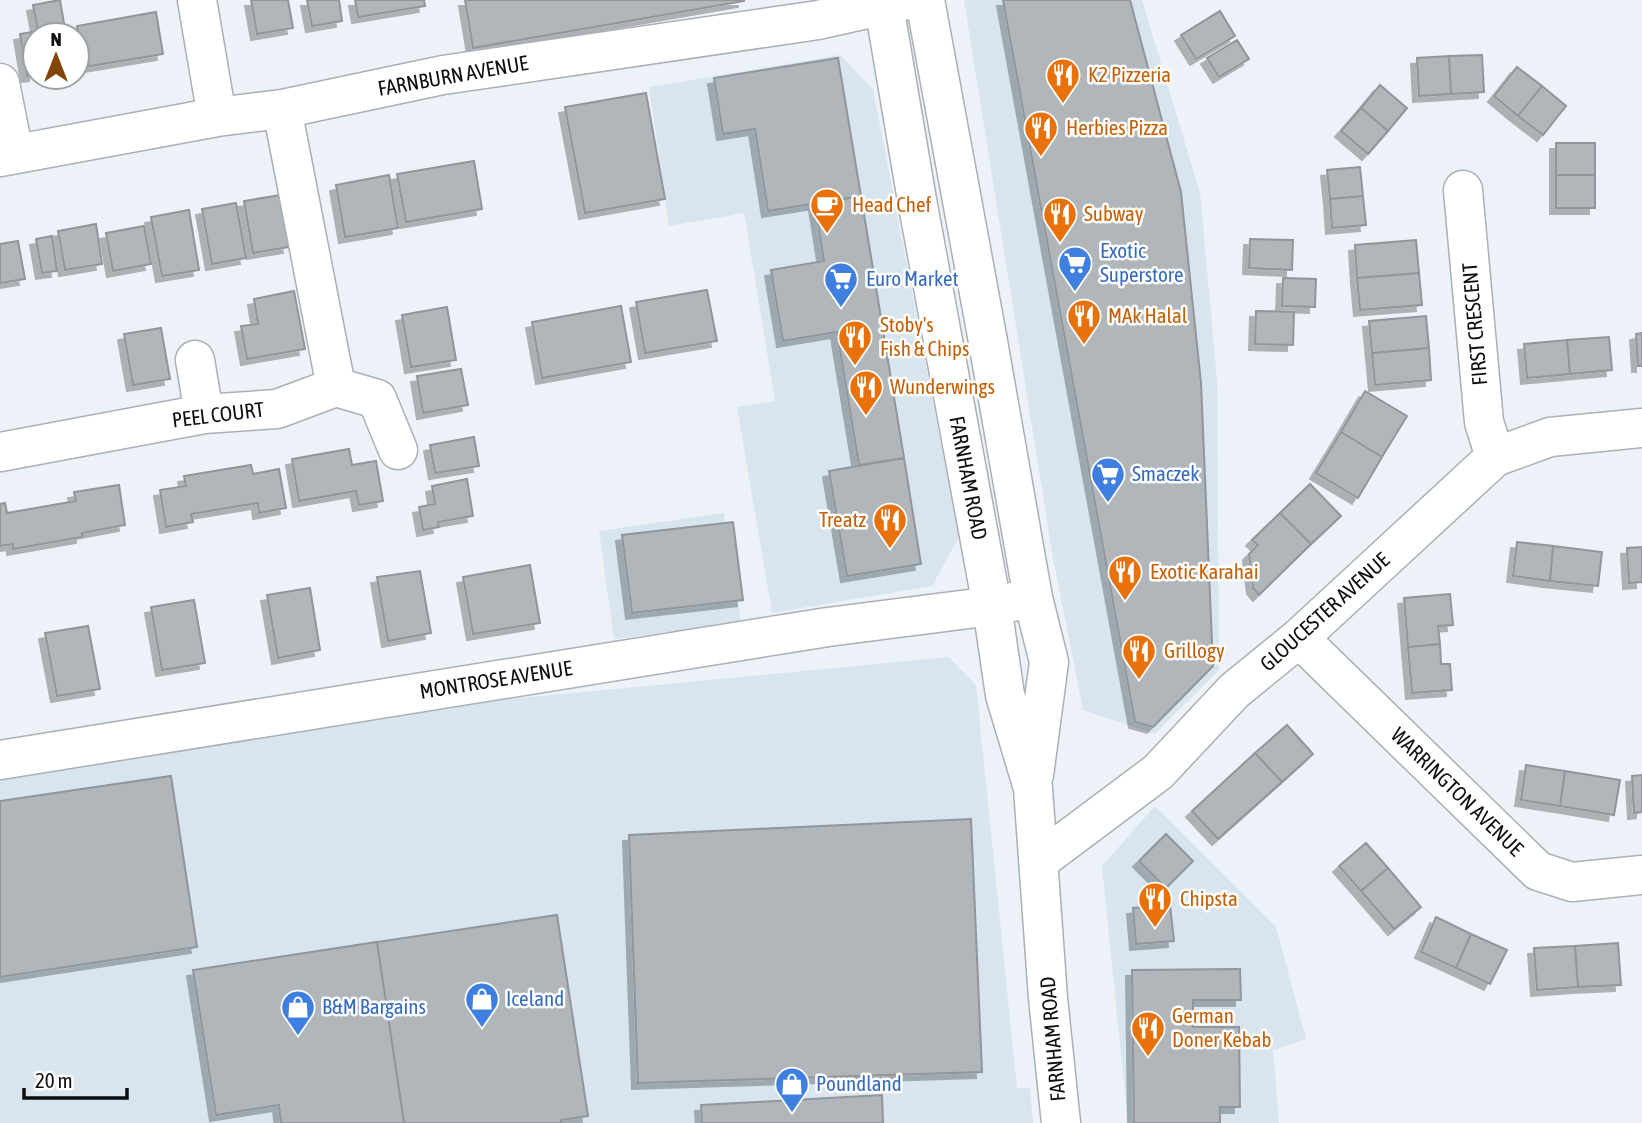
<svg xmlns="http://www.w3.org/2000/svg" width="1642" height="1123" font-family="'Asap Condensed',sans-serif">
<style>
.built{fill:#d8e5ee}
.building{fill:#b0b6ba;stroke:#90969b;stroke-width:2;filter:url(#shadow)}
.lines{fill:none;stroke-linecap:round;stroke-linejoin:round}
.minor-casing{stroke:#aab0b5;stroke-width:41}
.major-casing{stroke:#aab0b5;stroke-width:41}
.minor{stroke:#fff;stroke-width:38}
.major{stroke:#fff;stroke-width:38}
.labels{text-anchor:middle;stroke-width:5;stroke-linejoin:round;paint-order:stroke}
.food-label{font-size:21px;fill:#c56008;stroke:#fff;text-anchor:start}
.street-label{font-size:21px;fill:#0c0e10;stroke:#fff}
.shop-label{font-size:21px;fill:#366cbe;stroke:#fff;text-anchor:start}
</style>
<defs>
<filter id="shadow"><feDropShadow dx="-6" dy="6" stdDeviation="0" flood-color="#0004"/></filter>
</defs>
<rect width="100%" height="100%" fill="#ecf2f7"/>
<!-- built -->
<path class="built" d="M964 0H1142L1200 193 1217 380 1219 670 1155 734 1083 710 1052 552Z
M840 55 873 89 959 537 932 586 772 613 737 407 775 401 744 213 669 226 649 87Z
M724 513 741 622 614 639 599 531Z
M949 657 976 685 1017 1088H1030L1033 1123H0V778L490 701Z
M1155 806 1276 927 1306 1039 1273 1050 1279 1123H1128L1102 866Z"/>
<!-- building -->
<path class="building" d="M60 0 66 35H35V75L27 76 20 34 38 31 33 5Z
M251 0H288L293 28 257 34Z
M307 0H339L342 21 312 26Z
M355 0H424L425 6 358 17Z
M465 0H744V1L473 48Z
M1003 0H1130L1181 192 1201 383 1213 666 1153 727 1135 722Z
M1220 11 1235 36 1196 59 1181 35Z
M156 12 163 54 84 67 77 26Z
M1237 40 1249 59 1219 77 1207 58Z
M1482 55 1484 92 1451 94 1449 56Z
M1449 56 1451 94 1419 96 1417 58Z
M838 58 861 196 768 211 755 129 723 134 714 78Z
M1517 67 1542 86 1518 116 1494 96Z
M1380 85 1407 108 1388 131 1361 108Z
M1542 86 1566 106 1543 135 1518 116Z
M646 93 665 199 585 213 565 107Z
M1361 108 1388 131 1368 154 1341 131Z
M1556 143H1595V175H1556Z
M474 161 482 209 406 222 397 174Z
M1360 167 1363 196 1330 199 1327 170Z
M389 175 398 228 345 237 336 185Z
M1556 175H1595V208H1556Z
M281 195 289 247 253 253 244 201Z
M861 196 904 458 859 465 837 332 783 341 771 270 824 261 815 204Z
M1363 196 1366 225 1332 228 1330 199Z
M236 203 246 258 212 264 202 209Z
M189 210 199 270 162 276 151 217Z
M96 224 102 264 65 270 58 231Z
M144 226 151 264 113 271 106 233Z
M52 236 57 271 42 273 36 239Z
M1250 239 1293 240 1292 270 1249 268Z
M1416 240 1419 273 1357 278 1355 245Z
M18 241 25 279 0 283V244Z
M1419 273 1422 305 1360 310 1357 278Z
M1283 278 1316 279 1315 307 1282 306Z
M707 290 717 341 645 353 636 302Z
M294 291 305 349 247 359 241 326 258 324 254 299Z
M621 306 631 362 542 378 532 322Z
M447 307 456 360 411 367 402 315Z
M1256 311 1294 312 1293 345 1255 344Z
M1426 316 1429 348 1372 353 1369 321Z
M161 328 170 379 133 385 124 334Z
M1642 333V366H1638L1636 334Z
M1609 337 1612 370 1570 374 1567 340Z
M1567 340 1570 374 1527 378 1524 344Z
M1429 348 1431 380 1375 385 1372 353Z
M461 369 468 405 423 413 417 376Z
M1365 391 1407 416 1382 457 1341 432Z
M1341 432 1382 457 1358 498 1316 473Z
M474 437 479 466 435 473 430 445Z
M349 449 352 465 376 461 383 501 359 505 356 491 299 501 292 459Z
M904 458 921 564 847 576 829 471Z
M251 465 253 474 279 469 286 508 259 513 258 503 191 514 193 522 166 527 160 490 186 486 184 476Z
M467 479 473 516 438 522 439 527 423 530 419 507 435 504 432 486Z
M1310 484 1341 516 1311 544 1280 513Z
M119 485 125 525 82 533V537L13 549V544L0 546V504L5 503 7 513 76 501 74 492Z
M1280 513 1311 544 1259 595 1253 588 1249 554 1258 545 1252 540Z
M733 522 743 600 632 613 622 535Z
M1517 542 1553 546 1550 581 1513 576Z
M1553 546 1602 552 1598 586 1550 581Z
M1642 547V582L1629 583 1627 548Z
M530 565 540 623 473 634 463 577Z
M420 571 431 633 388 641 377 577Z
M310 588 320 650 278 658 267 595Z
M1450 594 1453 625 1438 626 1440 644 1408 647 1404 598Z
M194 600 205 663 162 670 151 607Z
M88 626 100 689 57 696 45 633Z
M1440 644 1441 664H1450L1452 690 1412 693 1408 647Z
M1287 725 1313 754 1282 782 1255 753Z
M1255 753 1282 782 1218 839 1192 811Z
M1526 765 1565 771 1560 806 1521 800Z
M1565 771 1620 780 1614 815 1560 806Z
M1642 775V812L1634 813 1632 776Z
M171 776 197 947 0 977V801Z
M971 819 982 1072 638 1083 629 835Z
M1166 834 1193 861 1166 888 1139 861Z
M1366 843 1388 868 1361 891 1339 866Z
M1388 868 1421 907 1394 929 1361 891Z
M1170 905 1174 941 1136 944 1133 908Z
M557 915 588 1116 561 1120V1123H404L377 942Z
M1436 917 1471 934 1456 968 1421 952Z
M1471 934 1507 950 1490 984 1456 968Z
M377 942 404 1123H281L279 1105 216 1115 193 970Z
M1618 943 1621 985 1578 987 1575 946Z
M1575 946 1578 987 1537 990 1534 948Z
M1240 969 1241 1000H1193V1027H1239L1240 1107H1220V1123H1134L1132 970Z
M882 1095 883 1123H702L701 1105Z"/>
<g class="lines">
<!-- minor casing -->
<g class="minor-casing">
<path id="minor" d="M197 0 217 117
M0 83 14 154
M282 109 336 387
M0 157 217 117 282 109 443 75 818 20 907 0
M1463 190 1484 422 1495 457
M195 360 204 414
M0 452 204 414 277 409 336 387 377 399 398 450
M1299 638 1538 871 1572 882 1642 875
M0 760 828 627 992 606 1033 598
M1039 861 1158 772 1234 691 1299 638 1495 457 1550 437 1642 428"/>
</g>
<!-- major casing -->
<g class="major-casing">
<path id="major" d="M883 0 917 200 992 606 1005 695 1033 788 1048 998 1061 1123
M925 0 987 336 1033 598 1049 662 1034 775"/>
</g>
<!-- minor -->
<use href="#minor" class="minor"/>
<!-- major -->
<use href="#major" class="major"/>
</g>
<!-- icons -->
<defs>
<g id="restaurant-pin" transform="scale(1.75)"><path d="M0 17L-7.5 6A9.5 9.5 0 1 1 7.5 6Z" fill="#e8710a" stroke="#fff"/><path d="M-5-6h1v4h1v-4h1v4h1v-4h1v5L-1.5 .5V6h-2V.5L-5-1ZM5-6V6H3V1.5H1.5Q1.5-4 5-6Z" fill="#fff"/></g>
<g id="cafe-pin" transform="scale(1.75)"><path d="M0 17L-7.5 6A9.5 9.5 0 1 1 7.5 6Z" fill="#e8710a" stroke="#fff"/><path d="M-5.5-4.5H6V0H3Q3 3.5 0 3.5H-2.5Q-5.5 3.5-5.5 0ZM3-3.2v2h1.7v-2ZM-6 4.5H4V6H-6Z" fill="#fff"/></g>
<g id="supermarket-pin" transform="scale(1.75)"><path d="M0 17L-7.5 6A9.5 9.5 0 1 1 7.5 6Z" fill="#3f7fe0" stroke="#fff"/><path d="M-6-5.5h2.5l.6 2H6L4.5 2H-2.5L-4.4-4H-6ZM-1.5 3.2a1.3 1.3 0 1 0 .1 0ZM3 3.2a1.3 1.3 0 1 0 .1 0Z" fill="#fff"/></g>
<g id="shop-pin" transform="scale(1.75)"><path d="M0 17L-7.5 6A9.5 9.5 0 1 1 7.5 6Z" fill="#3f7fe0" stroke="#fff"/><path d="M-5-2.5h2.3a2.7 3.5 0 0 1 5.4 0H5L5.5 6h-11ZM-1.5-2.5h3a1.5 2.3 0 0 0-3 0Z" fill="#fff"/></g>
</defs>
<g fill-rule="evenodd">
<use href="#restaurant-pin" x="1063" y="75"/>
<use href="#restaurant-pin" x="1041" y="128"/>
<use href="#cafe-pin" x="827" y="205"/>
<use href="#restaurant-pin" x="1060" y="214"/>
<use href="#supermarket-pin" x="1075" y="263"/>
<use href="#supermarket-pin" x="841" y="279"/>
<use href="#restaurant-pin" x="1084" y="316"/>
<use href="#restaurant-pin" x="855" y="337"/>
<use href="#restaurant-pin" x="866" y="387"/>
<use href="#supermarket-pin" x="1108" y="474"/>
<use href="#restaurant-pin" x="890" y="520"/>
<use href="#restaurant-pin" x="1125" y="572"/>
<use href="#restaurant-pin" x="1139" y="651"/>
<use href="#restaurant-pin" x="1155" y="899"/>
<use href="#shop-pin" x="482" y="999"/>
<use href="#shop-pin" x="298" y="1007"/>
<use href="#restaurant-pin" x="1148" y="1028"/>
<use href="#shop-pin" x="792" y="1084"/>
</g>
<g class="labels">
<!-- food labels -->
<g class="food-label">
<text x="1088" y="82">K2 Pizzeria</text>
<text x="1066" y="135">Herbies Pizza</text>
<text x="852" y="212">Head Chef</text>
<text x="1084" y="221">Subway</text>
<text x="1108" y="323">MAk Halal</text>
<text x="880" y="332">Stoby's<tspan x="880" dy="24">Fish &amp; Chips</tspan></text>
<text x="890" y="394">Wunderwings</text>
<text x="866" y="527" text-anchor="end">Treatz</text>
<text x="1150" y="579">Exotic Karahai</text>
<text x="1164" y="658">Grillogy</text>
<text x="1180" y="906">Chipsta</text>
<text x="1172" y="1023">German<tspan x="1172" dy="24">Doner Kebab</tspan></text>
</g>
<!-- street labels -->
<g class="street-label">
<text transform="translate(453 76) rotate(-10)" y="7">FARNBURN AVENUE</text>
<text transform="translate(1475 324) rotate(-95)" y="7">FIRST CRESCENT</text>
<text transform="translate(218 415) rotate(-7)" y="7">PEEL COURT</text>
<text transform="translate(968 478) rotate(79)" y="7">FARNHAM ROAD</text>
<text transform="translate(1325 612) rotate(-42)" y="7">GLOUCESTER AVENUE</text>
<text transform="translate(496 680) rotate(-9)" y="7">MONTROSE AVENUE</text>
<text transform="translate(1457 792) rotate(44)" y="7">WARRINGTON AVENUE</text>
<text transform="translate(1053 1039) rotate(-95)" y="7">FARNHAM ROAD</text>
</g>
<!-- shop labels -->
<g class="shop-label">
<text x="1100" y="258">Exotic<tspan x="1100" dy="24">Superstore</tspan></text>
<text x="866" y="286">Euro Market</text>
<text x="1132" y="481">Smaczek</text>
<text x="506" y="1006">Iceland</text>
<text x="322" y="1014">B&amp;M Bargains</text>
<text x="816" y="1091">Poundland</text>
</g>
</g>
<!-- north arrow -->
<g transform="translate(56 56)"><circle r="33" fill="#ffffff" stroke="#9e9f9f" stroke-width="2"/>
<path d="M0-5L12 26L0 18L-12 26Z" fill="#844509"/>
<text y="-10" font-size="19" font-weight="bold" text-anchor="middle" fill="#0c0e10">N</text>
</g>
<!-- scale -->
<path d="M24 1088v10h103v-10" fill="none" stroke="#0c0e10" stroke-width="3.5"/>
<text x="35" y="1088" font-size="21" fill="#0c0e10" stroke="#ffffff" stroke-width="5" paint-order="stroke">20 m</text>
</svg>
